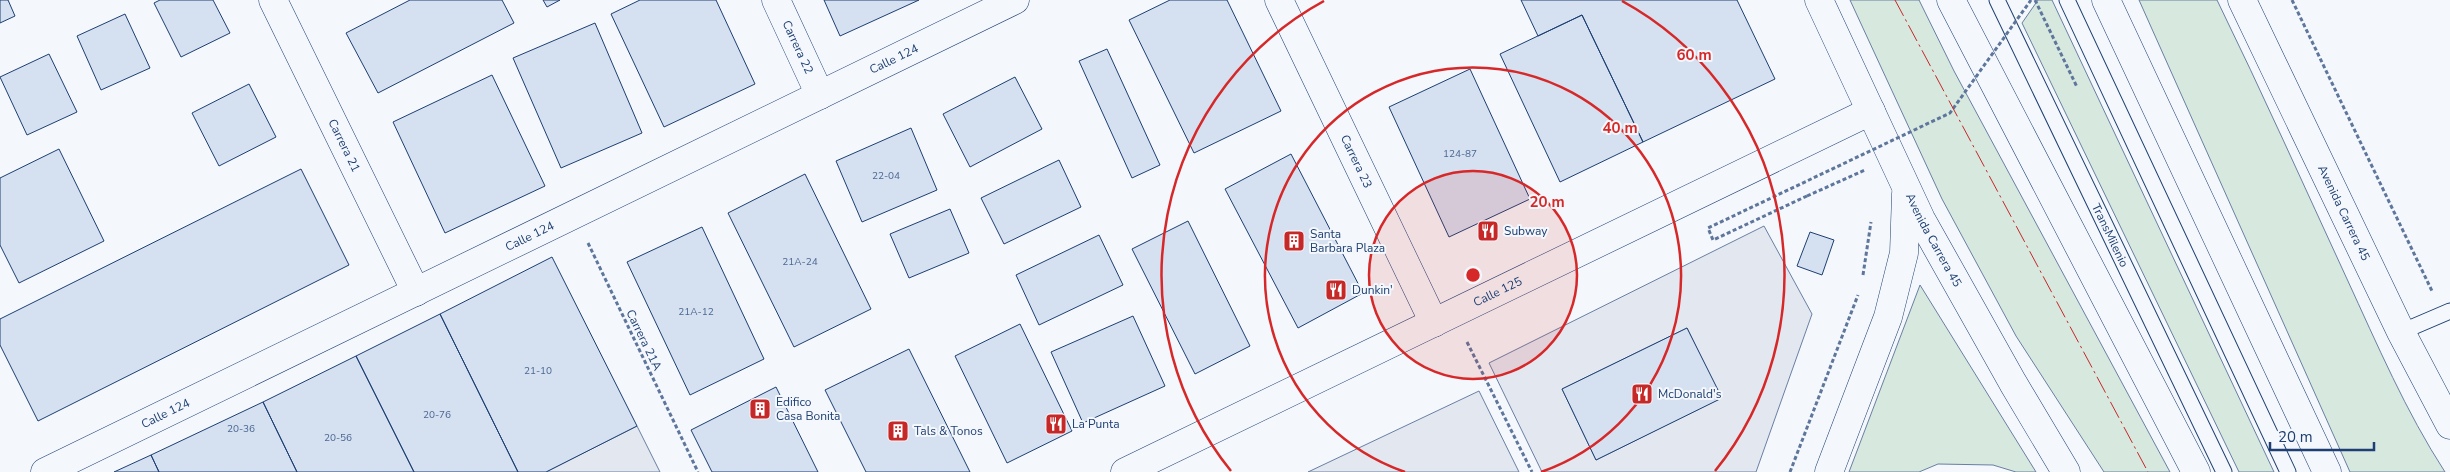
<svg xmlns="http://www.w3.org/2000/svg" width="2450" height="472" font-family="'Nunito Sans',sans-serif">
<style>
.green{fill:#d7e8df;stroke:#687fa3}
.parking{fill:#e3e8f0;stroke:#687fa3;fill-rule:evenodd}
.building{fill:#d5e0f0;stroke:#1d3f73}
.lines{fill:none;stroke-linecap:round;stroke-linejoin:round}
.service-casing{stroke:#1d3f73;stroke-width:17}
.minor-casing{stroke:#1d3f73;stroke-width:29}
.tertiary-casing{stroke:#1d3f73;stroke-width:29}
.trunk-casing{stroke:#1d3f73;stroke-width:29}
.path{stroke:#5e769c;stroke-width:3;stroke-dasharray:4 2.5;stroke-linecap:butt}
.service{stroke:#f4f7fb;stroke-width:15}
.minor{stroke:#f4f7fb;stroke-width:28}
.tertiary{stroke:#f4f7fb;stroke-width:28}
.trunk{stroke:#f4f7fb;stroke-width:28}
.path-bridge{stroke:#5e769c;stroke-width:3;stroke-dasharray:4 2.5;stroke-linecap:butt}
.power{stroke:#c62828;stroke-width:1;stroke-dasharray:18 4 2.5 4;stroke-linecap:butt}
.ring{fill:none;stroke:#d62828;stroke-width:2.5}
.labels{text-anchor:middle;stroke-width:4;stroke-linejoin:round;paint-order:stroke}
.number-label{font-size:10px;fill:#4b6792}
.street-label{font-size:12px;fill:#1d3f73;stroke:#f4f7fb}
.poi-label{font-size:12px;fill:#1d3f73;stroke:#f4f7fb;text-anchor:start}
.centre{fill:#d62828;stroke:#f4f7fb;stroke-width:2.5}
.ring-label{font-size:15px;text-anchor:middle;font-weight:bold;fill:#d62828;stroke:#f4f7fb;stroke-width:4;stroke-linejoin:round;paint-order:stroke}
</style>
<rect width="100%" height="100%" fill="#f4f7fb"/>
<!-- green -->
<path class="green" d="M1850 0H1919L1954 71 2170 472H2104L2016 336 1942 199Z
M2038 0H2052L2274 472H2239L2022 23Z
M2139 0H2217C2262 92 2304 186 2347 279 2377 344 2406 412 2445 472H2350Z
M1920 285 2036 472H2016L1993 465 1938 464 1919 472H1849Z"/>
<!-- parking -->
<path class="parking" d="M1764 226 1812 314 1756 472H1542L1489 363ZM1687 328 1721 398 1596 460 1562 389Z
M1479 391 1519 472H1308Z
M637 426 660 472H546Z"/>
<!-- building -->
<path class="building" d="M0 0H8L15 16 0 23Z
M160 0H213L230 33 181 57 154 3Z
M410 0H502L514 23 378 93 346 33Z
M543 0H560L547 7Z
M640 0H716L755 84 664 127 611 14Z
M824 0H919L840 36Z
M1170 0H1227L1281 111 1194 153 1129 20Z
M1521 0H1737L1775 79 1643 142 1582 15 1538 36Z
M125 14 150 68 101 90 77 36Z
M1582 15 1643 142 1560 182 1500 54Z
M595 23 642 133 561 168 513 58Z
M1107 49 1160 165 1132 178 1079 61Z
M49 54 77 112 27 135 0 77Z
M1470 69 1530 199 1449 237 1389 107Z
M492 75 545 186 445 233 393 122Z
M1015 77 1042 129 970 167 943 114Z
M249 84 276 137 219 166 192 113Z
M911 128 937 190 862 222 836 161Z
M59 149 104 241 19 283 0 245V178Z
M1291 154 1363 293 1298 328 1225 189Z
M1059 160 1081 207 1004 244 981 198Z
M301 169 349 265 38 421 0 345V319Z
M805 174 871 309 794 347 728 213Z
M950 209 969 253 909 278 890 234Z
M1188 221 1250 346 1195 374 1132 249Z
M702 227 764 359 690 395 627 262Z
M1810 232 1834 240 1822 275 1797 266Z
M1099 235 1123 285 1039 325 1016 275Z
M552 257 637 426 546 472H518L440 314Z
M440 314 518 472H414L356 356Z
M1133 316 1165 386 1083 423 1051 352Z
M1020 324 1072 431 1007 463 955 356Z
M1687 328 1722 398 1596 460 1562 389Z
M909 349 970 472H866L825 390Z
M356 356 414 472H297L263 402Z
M776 387 818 472H712L691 430Z
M263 402 297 472H159L151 455Z
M151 455 159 472H114Z"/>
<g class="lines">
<!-- service casing -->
<g class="service-casing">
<g id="service">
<path id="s1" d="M1997 0 2224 472"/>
<path d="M2067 0 2288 472"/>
<path d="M2401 332 2450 311"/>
</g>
</g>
<!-- minor casing -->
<g class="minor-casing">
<g id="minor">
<path id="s2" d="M273 0 416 292"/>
<path id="s3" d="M776 0 820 95"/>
<path id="s4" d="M1279 0 1434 323"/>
<path id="s5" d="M45 472 1015 0"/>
</g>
</g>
<!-- tertiary casing -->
<g class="tertiary-casing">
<g id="tertiary">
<path id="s6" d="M1125 472 1871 111"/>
</g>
</g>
<!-- trunk casing -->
<g class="trunk-casing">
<g id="trunk">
<path id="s7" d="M1819 0 1921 219 2013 383 2066 472"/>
<path d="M1951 0 2196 472"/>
<path d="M2106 0 2327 472"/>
<path id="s8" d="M2242 0 2401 332 2450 425"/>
<path d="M1829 472 1888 317 1904 253 1906 194"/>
</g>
</g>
<!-- path -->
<path class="path" d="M2035 0 2077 87
M2292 0 2432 291
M1807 196 1865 170
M588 243 698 472
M1863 275 1871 222
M1467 342 1532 472
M1790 472 1858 295"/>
<!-- service -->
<use href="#service" class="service"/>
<!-- minor -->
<use href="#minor" class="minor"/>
<!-- tertiary -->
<use href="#tertiary" class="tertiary"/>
<!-- trunk -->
<use href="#trunk" class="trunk"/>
<!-- path-bridge -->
<path class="path-bridge" d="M1807 196 1713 240 1708 228 1950 113 2031 0"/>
<!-- power -->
<path class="power" d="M1895 0 2148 472"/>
</g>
<!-- distance rings -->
<circle cx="1473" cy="275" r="104" fill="#d62828" fill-opacity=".12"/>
<g class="ring">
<circle cx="1473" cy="275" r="104"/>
<path d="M1405 472A208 208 0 1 1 1541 472"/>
<path d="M1231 471A312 312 0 0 1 1324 1M1622 1A312 312 0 0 1 1715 471"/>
</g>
<!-- icons -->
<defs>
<g id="restaurant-square" transform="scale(1.125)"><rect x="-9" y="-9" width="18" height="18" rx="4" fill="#c62828" stroke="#f4f7fb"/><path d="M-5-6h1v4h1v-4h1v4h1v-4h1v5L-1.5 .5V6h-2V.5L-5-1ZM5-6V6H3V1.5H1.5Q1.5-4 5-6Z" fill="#fff"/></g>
<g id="building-square" transform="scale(1.125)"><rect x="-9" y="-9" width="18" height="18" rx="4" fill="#c62828" stroke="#f4f7fb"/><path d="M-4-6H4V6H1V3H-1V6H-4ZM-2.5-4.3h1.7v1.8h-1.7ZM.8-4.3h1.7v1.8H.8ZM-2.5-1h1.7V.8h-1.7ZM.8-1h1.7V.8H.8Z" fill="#fff"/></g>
</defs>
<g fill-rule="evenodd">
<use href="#restaurant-square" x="1488" y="231"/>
<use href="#building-square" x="1294" y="241"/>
<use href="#restaurant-square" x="1336" y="290"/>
<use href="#restaurant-square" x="1642" y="394"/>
<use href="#building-square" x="760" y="409"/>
<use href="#restaurant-square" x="1056" y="424"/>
<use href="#building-square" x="898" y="431"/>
</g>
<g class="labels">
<!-- number labels -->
<g class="number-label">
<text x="1460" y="157">124-87</text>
<text x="886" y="179">22-04</text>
<text x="800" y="265">21A-24</text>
<text x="696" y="315">21A-12</text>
<text x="538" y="374">21-10</text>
<text x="437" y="418">20-76</text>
<text x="241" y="432">20-36</text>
<text x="338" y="441">20-56</text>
</g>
<!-- street labels -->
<g class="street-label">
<text dy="4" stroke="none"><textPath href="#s3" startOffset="52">Carrera 22</textPath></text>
<text dy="4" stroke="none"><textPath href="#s5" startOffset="944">Calle 124</textPath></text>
<text dy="4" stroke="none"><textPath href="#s2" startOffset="162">Carrera 21</textPath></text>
<text dy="4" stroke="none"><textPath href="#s4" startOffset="179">Carrera 23</textPath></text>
<text dy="4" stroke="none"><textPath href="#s8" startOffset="236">Avenida Carrera 45</textPath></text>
<text dy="4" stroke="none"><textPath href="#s5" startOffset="539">Calle 124</textPath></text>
<text dy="4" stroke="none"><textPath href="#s1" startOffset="261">TransMilenio</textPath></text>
<text dy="4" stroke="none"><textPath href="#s7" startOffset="266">Avenida Carrera 45</textPath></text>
<text dy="4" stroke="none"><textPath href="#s6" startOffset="414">Calle 125</textPath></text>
<text transform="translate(644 340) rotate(64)" y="4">Carrera 21A</text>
<text dy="4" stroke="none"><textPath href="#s5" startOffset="134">Calle 124</textPath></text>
</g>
<!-- poi labels -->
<g class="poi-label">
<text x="1504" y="235">Subway</text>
<text x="1310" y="238">Santa<tspan x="1310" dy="14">Barbara Plaza</tspan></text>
<text x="1352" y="294">Dunkin'</text>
<text x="1658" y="398">McDonald's</text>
<text x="776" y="406">Edifico<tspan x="776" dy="14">Casa Bonita</tspan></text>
<text x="1072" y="428">La Punta</text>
<text x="914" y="435">Tals &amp; Tonos</text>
</g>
</g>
<circle cx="1473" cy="275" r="8" class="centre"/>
<g class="ring-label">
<text x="1694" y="60">60 m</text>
<text x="1620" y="133">40 m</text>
<text x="1547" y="207">20 m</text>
</g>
<!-- scale -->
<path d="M2270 442v8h104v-8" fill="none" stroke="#1d3f73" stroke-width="2.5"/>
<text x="2278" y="442" font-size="15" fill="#1d3f73" stroke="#f4f7fb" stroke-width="4" paint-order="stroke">20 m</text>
</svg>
